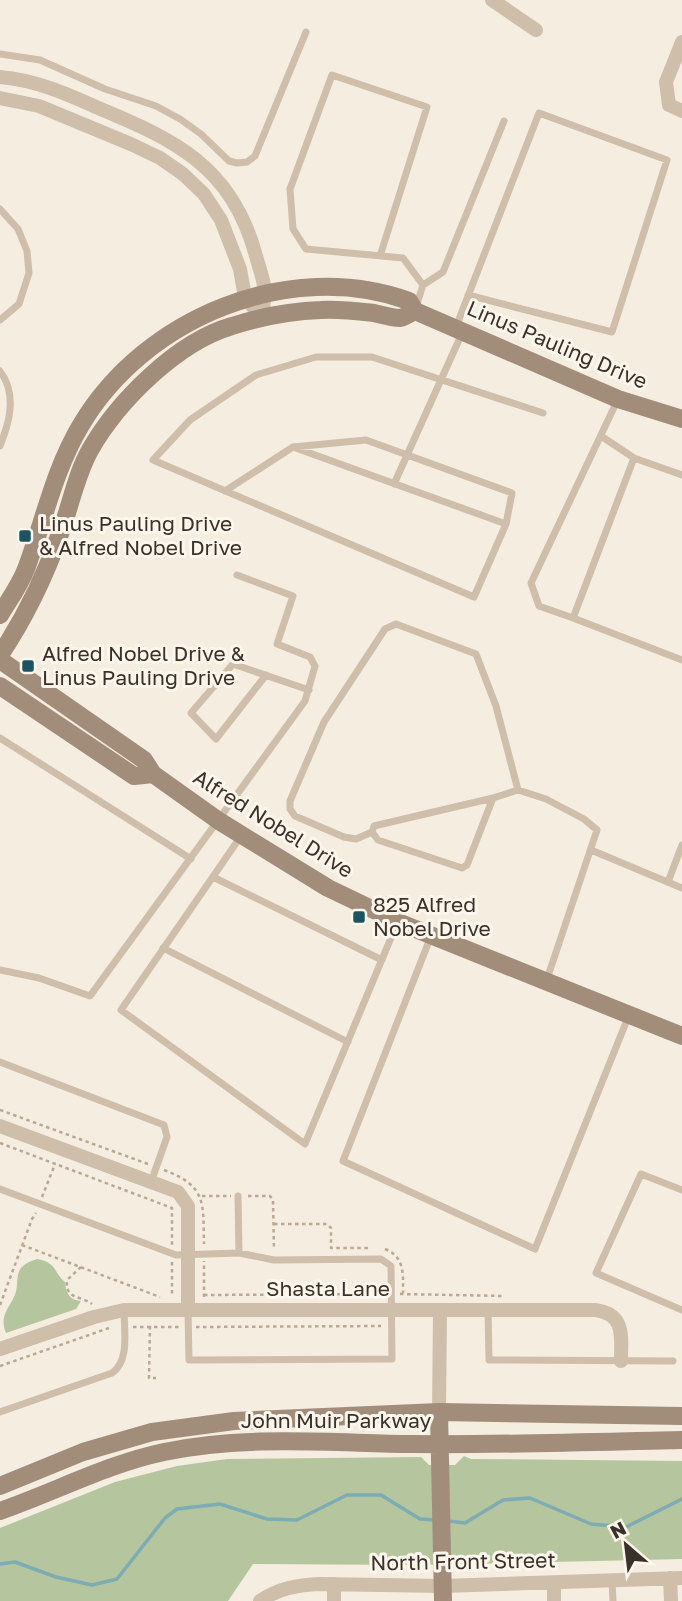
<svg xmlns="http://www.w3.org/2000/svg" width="682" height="1601" font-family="'Golos Text',sans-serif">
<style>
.green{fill:#b5c59e}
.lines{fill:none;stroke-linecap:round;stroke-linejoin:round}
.stream{stroke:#7dacb4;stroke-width:3.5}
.path{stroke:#baa894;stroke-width:2.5;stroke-dasharray:3.5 3.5;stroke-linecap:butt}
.lane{stroke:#cebeaa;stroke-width:7}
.street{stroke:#cebeaa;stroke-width:14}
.secondary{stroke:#a28d7b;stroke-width:18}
.poi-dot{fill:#1c5561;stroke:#fcf6ed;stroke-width:2.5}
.labels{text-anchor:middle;stroke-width:6;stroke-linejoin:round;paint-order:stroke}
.street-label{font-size:21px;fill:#3c312a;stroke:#fcf6ed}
.poi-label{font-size:21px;fill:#3c312a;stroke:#fcf6ed;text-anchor:start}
</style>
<rect width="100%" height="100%" fill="#f5ede0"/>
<!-- green -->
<path class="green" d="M37 1259C58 1263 52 1271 65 1282 66 1293 69 1300 81 1301L76 1309 6 1333C0 1318 6 1312 13 1299 23 1281 8 1268 37 1259Z
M464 1456 471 1459 682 1461V1559L418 1565 253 1564 228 1601H0V1528L115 1482 177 1466 227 1459 421 1457 429 1465H455Z"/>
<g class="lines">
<!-- stream -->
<path class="stream" d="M448 1521 465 1523 503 1500 530 1498 591 1524 626 1527 682 1499
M0 1564 15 1562 56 1577 92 1585 117 1579 165 1518 177 1509 220 1504 267 1519 297 1520 347 1495H381L420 1519 436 1520"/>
<!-- path -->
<path class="path" d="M0 1110 148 1164
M0 1143 172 1208V1245
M164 1170C207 1186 203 1203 204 1244
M202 1196H231
M248 1196H270L273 1200 274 1250
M42 1197 55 1164
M274 1224H327L331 1228V1248H368
M22 1245 160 1297
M385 1249C405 1257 403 1274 403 1293
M172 1262V1297
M81 1267 67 1280C65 1300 80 1295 92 1304
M400 1294 504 1296
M204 1295 382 1294
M204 1297V1261
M0 1305 32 1219 36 1213
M150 1326 149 1378H156
M133 1327H179
M196 1327 381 1326
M0 1366 109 1328"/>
<!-- lane -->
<path class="lane" d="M0 54 40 60 105 89 156 106 180 119 201 134 229 161 237 163 247 162 255 156 306 32
M0 209 18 229 27 251 29 273 19 304 0 320
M380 256 427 107 332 75 290 189 293 229 306 249 403 258 423 285 416 307
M423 285 443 272 504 121
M456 327 539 113 667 160 612 332 468 295
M0 371C17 394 10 421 0 446
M601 436 634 458 573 618 539 606 531 583 618 399
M634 458 682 475
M394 484 463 331
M225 491 293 447
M506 524 512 493 366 440 293 447 506 524 474 597 153 460 190 420 256 375 316 357H372L543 413
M573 618 682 660
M266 675 216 739 191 713 233 664 309 690
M0 738 191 859
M518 790 496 706 476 654 396 624 385 629 324 722 290 801V809L295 816 344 837 356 839 372 832 374 826 493 798 518 790 546 799 584 819 597 830 547 979
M372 832 378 840 462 868 467 865 493 798
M241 836 121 1010 305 1144 398 921
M591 850 682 888
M213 877 382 960
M668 882 682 845
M431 936 343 1161 535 1249 629 1015
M163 948 348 1042
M0 970 39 978 90 996 305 701 315 666 310 657 277 644 293 596 237 575
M0 1062 164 1125 167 1137 151 1182
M0 1189 176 1255 239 1253 274 1260 381 1259 391 1266 392 1359 189 1360 188 1311
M682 1190 641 1174 596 1273 682 1310
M238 1196 239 1253
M488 1311 489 1360 673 1361
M0 1412 112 1373C130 1361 124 1330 124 1310
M612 1581 613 1601"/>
<!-- street -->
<path class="street" d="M492 0 536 30
M682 42 666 82 669 105 682 111
M0 77C35 80 65 93 96 107 175 140 232 166 256 256 264 284 268 288 261 317
M0 98 39 106 133 145 160 158 183 174 204 194 221 220 240 269 245 297 261 317
M0 1126 178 1192 188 1206V1309
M0 1349 94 1317 124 1310H595C626 1314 621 1337 621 1361
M439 1412 440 1311
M670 1578 671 1601
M554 1583V1601
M260 1601C279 1588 298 1585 320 1584L443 1586 682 1578
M334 1601V1584"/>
<!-- secondary -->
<path class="secondary" d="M0 615C9 600 20 585 26 569 44 521 54 470 81 425 145 317 290 258 409 301L415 311 618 399 682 419
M0 655C26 616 46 574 61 531 71 504 76 475 90 450 118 401 177 342 232 326 260 317 291 311 321 310 339 309 356 311 374 313 382 315 392 318 400 318 405 317 410 313 415 311
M0 660 144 760 153 774 219 821 328 888 403 924 682 1036
M0 686 134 776 153 774
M439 1412 443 1601
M0 1486 83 1452 152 1432 234 1421 439 1412 682 1416
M0 1511C55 1492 107 1464 164 1452 245 1435 330 1443 412 1444 502 1445 592 1442 682 1440"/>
</g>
<!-- markers -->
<g class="poi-dot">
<rect x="18" y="529" width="14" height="14" rx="3.5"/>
<rect x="21" y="659" width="14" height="14" rx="3.5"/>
<rect x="352" y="910" width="14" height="14" rx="3.5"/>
</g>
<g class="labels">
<!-- street labels -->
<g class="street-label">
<text transform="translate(557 345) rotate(23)" y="7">Linus Pauling Drive</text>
<text transform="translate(273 824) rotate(32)" y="7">Alfred Nobel Drive</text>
<text x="328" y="1296">Shasta Lane</text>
<text x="336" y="1428">John Muir Parkway</text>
<text transform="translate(463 1562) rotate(-1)" y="7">North Front Street</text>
</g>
<!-- poi labels -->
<g class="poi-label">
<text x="39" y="531">Linus Pauling Drive<tspan x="39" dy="24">&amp; Alfred Nobel Drive</tspan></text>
<text x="42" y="661">Alfred Nobel Drive &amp;<tspan x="42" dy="24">Linus Pauling Drive</tspan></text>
<text x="373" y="912">825 Alfred<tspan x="373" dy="24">Nobel Drive</tspan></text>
</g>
</g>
<!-- north arrow -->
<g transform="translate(626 1545) rotate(332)" stroke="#fcf6ed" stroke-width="5" paint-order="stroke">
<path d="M0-5L12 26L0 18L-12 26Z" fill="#3c312a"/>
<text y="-10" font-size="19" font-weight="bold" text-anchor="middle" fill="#3c312a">N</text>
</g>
</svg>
